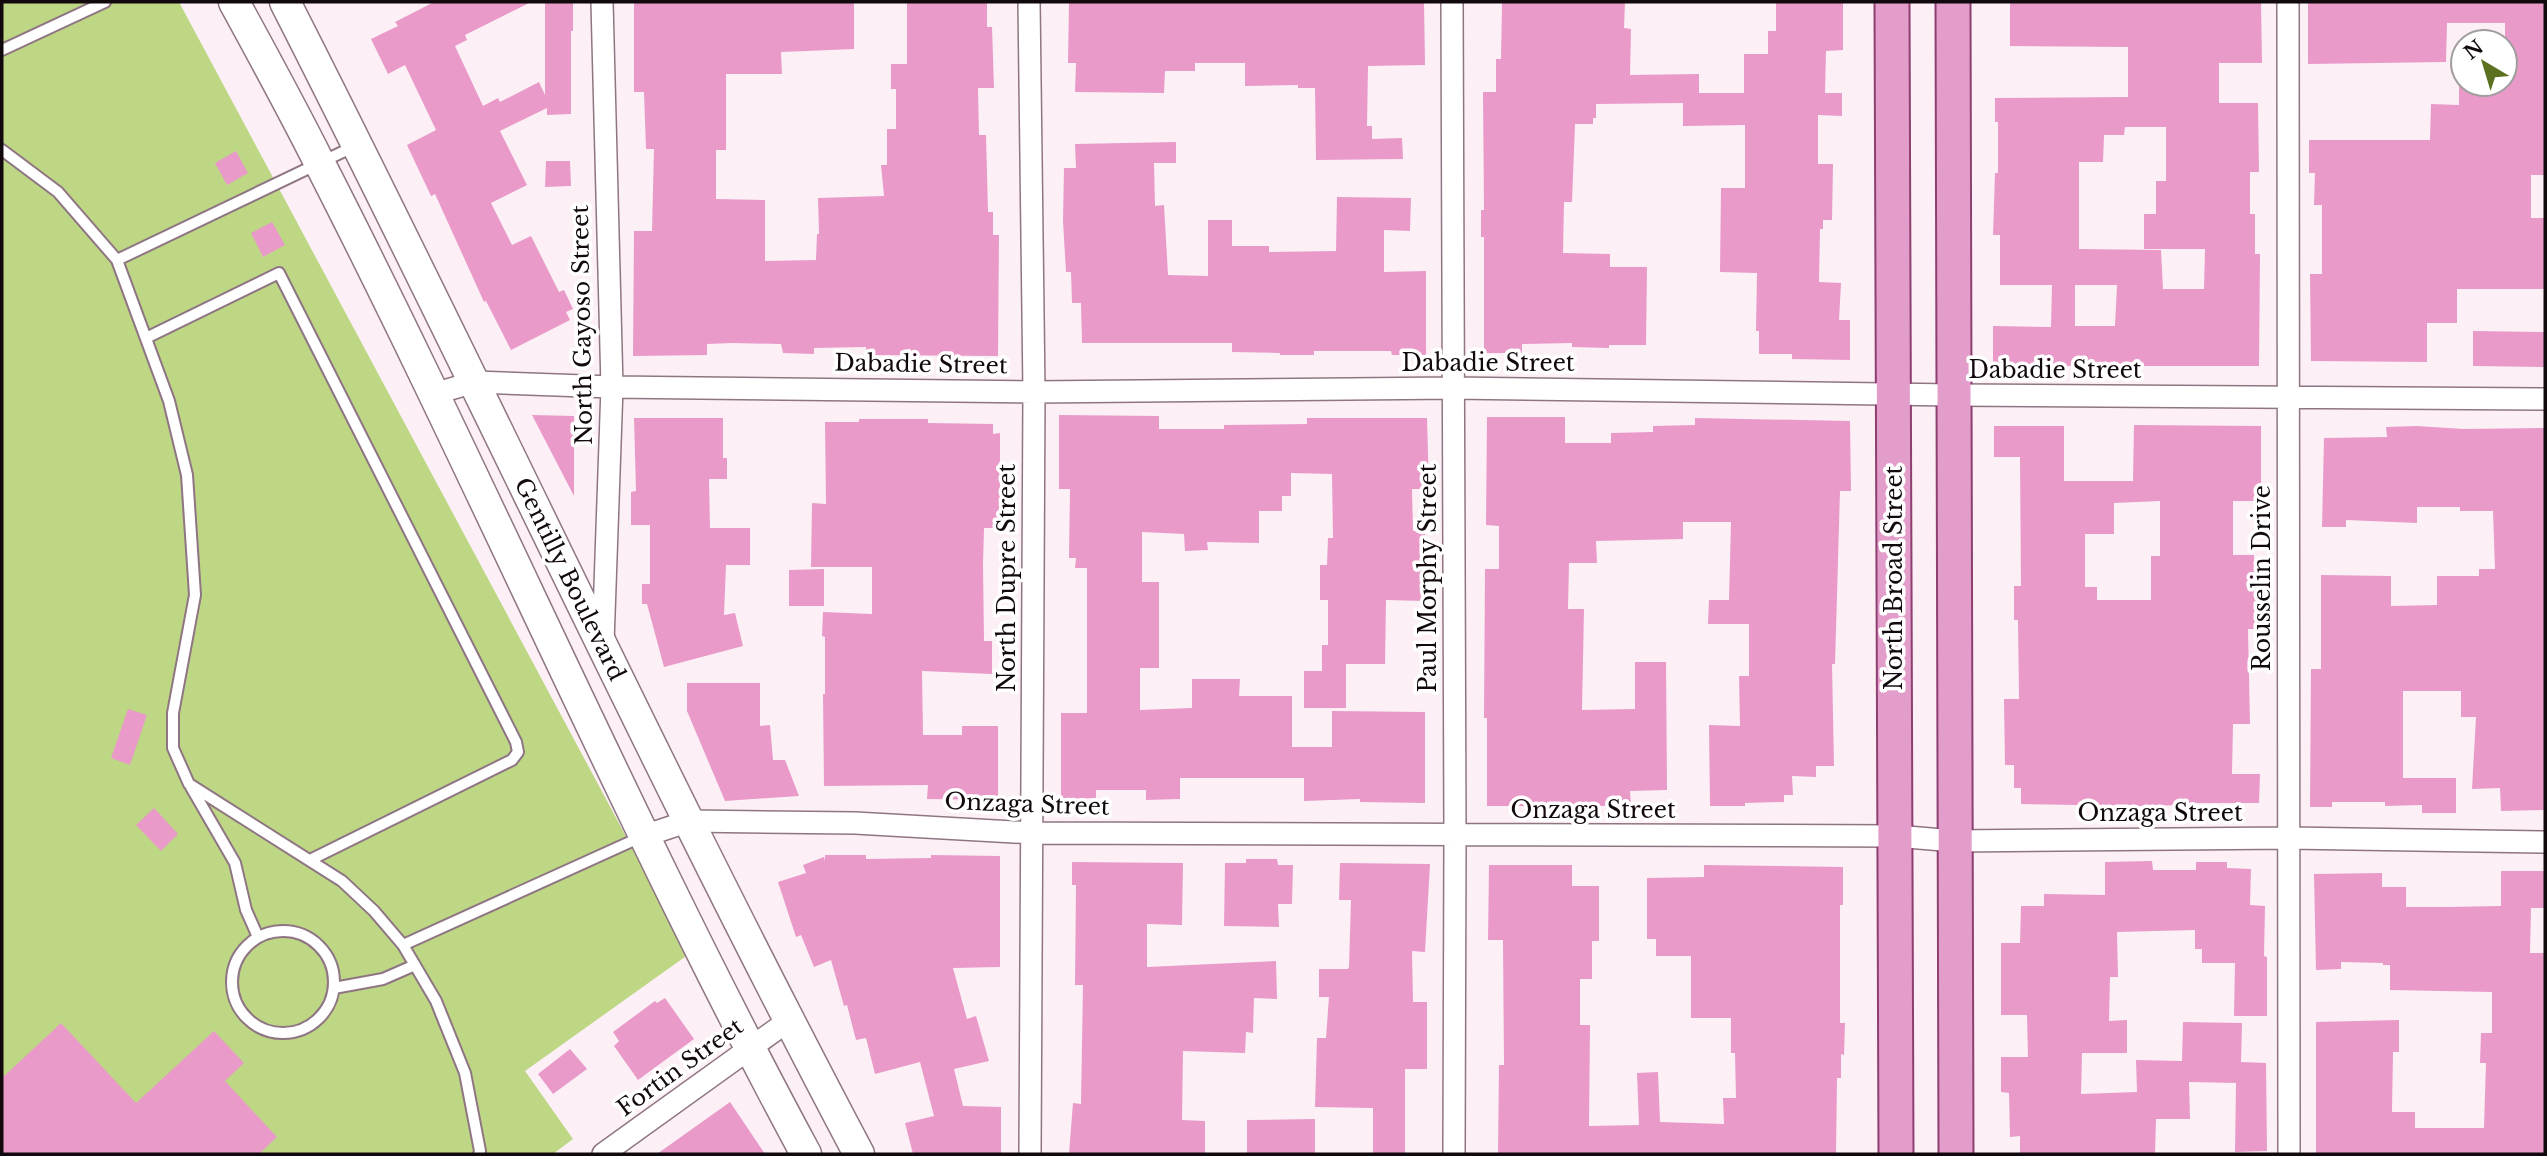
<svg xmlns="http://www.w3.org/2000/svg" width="2547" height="1156" font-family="'Libre Baskerville',serif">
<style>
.grass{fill:#bdd785}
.building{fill:#e99ac8;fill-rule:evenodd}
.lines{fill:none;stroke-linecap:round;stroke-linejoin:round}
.lane-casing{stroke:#8f7583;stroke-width:14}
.street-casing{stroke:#8f7583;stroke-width:24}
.secondary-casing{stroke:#8f7583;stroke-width:33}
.primary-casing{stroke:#8e3f71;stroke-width:37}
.lane{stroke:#fff;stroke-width:10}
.street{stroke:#fff;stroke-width:21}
.secondary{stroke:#fff;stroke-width:30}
.primary{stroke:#e39dca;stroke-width:33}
.labels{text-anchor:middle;stroke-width:7;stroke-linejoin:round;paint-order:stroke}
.street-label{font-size:23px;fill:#12090e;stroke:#fff}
</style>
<rect width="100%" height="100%" fill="#fcf0f6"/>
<!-- grass -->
<path class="grass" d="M2 2H179L689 954 525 1071 573 1139 553 1154H2Z"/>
<!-- building -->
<path class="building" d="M434 2H531L465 35 467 40 455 46 483 106 498 98 500 102 539 82 545 95V2H573V31H571V114L547 115V108L500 131 527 185 491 203 512 245 531 236 559 292 564 290 573 309 566 312 570 320 511 350 486 301 484 302 435 194 431 196 407 145 436 130 405 65 388 74 371 39 398 26 395 22Z
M634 2H854V49L781 52 782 74H726V150H716V199L765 200V261L816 260 817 234H819L818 198 884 196 881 165H887V129H896V89H891V64H907V2H987V27H992L994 88H978L979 135H986L988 212H993V235H999L998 356 866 355V347L814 348V354L783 353 781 344 732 343 707 344V355L633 356 634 231H652L654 149H646L644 92H634Z
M1069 2H1424L1425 65 1368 66 1367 126H1372V139L1402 138 1403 159 1316 160 1315 88H1298V85L1245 86V63H1195V71H1165L1164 93 1075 92 1076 63H1068Z
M1511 2H1625L1624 28 1631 29 1630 75 1699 74V93H1744V54H1768V31H1776V2H1843V50L1826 51 1825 93H1842V116L1818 115V164H1833L1832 220H1823V229H1820L1819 282 1841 283 1839 320H1850V360L1792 359V354H1759V331H1756L1757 273 1720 272 1721 188H1745V125L1683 126V103L1596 104V118H1593V124H1575L1572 202H1564L1563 253 1610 254V267H1647L1646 345H1609V348L1572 347V343L1522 344V353H1484V237H1481V210H1484L1483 92H1496V59H1501L1502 3Z
M2022 2H2261L2262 63H2219V103H2258L2259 172H2250V214H2255V254H2260L2259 366H1993V326L2051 327 2052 285H2000V235H1993L1995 173H1998V122H1995V98L2128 97V47L2010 46V3ZM2125 127H2166V181H2156V214H2144V249H2205L2204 289H2163L2161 250 2079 249V162H2103L2104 135H2124ZM2075 285H2117L2115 326H2075Z
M2308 2H2545V175H2531V218H2545V289H2457V323H2427V362L2311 361 2310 274H2322V205H2314L2315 173H2309V140H2430L2431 104 2459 105V84H2505V23H2447L2446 62 2308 64Z
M1176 142V163H1154L1155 206 1164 205 1168 275 1208 276V220H1232V246H1269V252L1336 251 1337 197 1411 198 1410 231 1384 230V272L1426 271V355H1392L1391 351H1314V355H1280V353L1232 352V343H1082L1081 303H1072L1071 272H1066L1063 221 1064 168H1076L1075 144Z
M236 151 248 173 227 185 215 163Z
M546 161H570L571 186 545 187Z
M272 222 285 245 263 257 251 233Z
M2473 331 2545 332V367L2473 366Z
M532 415 574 416V496Z
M1059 415 1159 416V429H1224V425L1307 424V418H1427L1429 489H1412L1413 531H1425L1424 601 1386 600 1385 664H1346V708H1304V671H1322V645H1328V600H1320V565H1327L1328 538H1333L1332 474 1291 473V496H1282V511H1259V543L1207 542 1208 550 1185 551 1184 534 1142 532V582H1159V668H1140V710L1192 708V679H1240L1239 696H1292V747H1332V711L1425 712V803L1360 802V799L1304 801V778H1180V799L1146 800V790H1096V798L1061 799V713H1087V568H1075L1076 558H1069L1070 489H1059Z
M1487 417H1565V443H1611V433L1653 432V426L1695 425V418L1850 421 1851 491H1840L1835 664H1832L1834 766H1816V777L1792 776 1793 795H1784V802L1745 803V806H1710L1709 725 1740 726 1739 676H1749V624H1708L1709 600H1729L1731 522H1683V539L1596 541 1597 563H1569L1568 609H1584L1582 710 1635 709V662H1666L1667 790 1630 791 1631 806H1487V718H1484L1485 569H1499V526L1486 525Z
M634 418H723V458H727V479H709L710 528H750V565H726L724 615 735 613 743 646 664 667 647 604H642V584H650V525H631V492L636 491Z
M859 419H928V423L993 424V434L1000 433V528H984L983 564 984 641H992V674L922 671 923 735H962V726H998V800L927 799 928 785 824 786 823 694H825V637L822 636 823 612 872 614V567H811L812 503 826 504 825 422H859Z
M2134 425 2261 426V501H2233V555H2254L2257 629H2248L2250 724H2233L2232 774H2260L2259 803H2185V805L2140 806 2021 804V788H2014V765H2005L2004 699H2019L2018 620H2014V586H2021L2020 457H1994V426H2064V481H2133ZM2160 501V556H2151V600H2097V587H2085V534H2114V503Z
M2417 426 2464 429 2545 428V810L2501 811 2500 788 2472 789 2476 717H2461V691H2403V778H2456V813H2422V805L2385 806V802H2332V807H2310L2311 669H2321V575L2391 576V606L2437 605V576H2479V569H2495L2493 511H2460V507H2417V523L2346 520V527H2322L2324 438 2387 437 2386 427Z
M824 569V606H789V570Z
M687 683H760V726L770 725 773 760H785L799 796 725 801 687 711Z
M128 709 147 715 130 765 111 758Z
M154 808 178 834 161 851 136 825Z
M825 855H866V859L931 858V855L1000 856V967L953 968 967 1019 976 1016 989 1061 954 1069 963 1106 1001 1107V1154H913L905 1123 934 1116 920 1062 875 1074 866 1038 856 1040 847 1005 844 1006 831 960 814 967 801 935 796 937 778 882 806 873 803 865 824 857 825 861Z
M1246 859H1277L1278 865H1293L1292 904H1278L1279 927 1224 926 1225 863H1246Z
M2152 861 2153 870H2196V862H2227V868L2251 869 2250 905 2265 906 2264 956 2267 957V1016H2234L2235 963H2202V949H2195V930L2117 932 2118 977H2110L2109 1021 2127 1020V1053H2082L2081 1094 2137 1092 2136 1060 2182 1061 2183 1022 2242 1023 2241 1062 2266 1063 2267 1151 2235 1152 2236 1083 2189 1082 2190 1119H2156L2155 1154H2020V1136L2010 1137 2009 1093 2001 1092V1057H2028L2027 1015H2001V943H2020L2021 906H2044V894L2105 895V862Z
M1072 862 1183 863 1182 925 1147 924V967L1276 961 1277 999 1254 998 1253 1033 1246 1032 1245 1053 1183 1051 1182 1120 1205 1121V1154H1069L1073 1103 1081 1104 1083 985H1075L1076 885H1072Z
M1340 863 1430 864 1425 952 1412 951 1413 1002H1427V1069H1405V1154H1373V1108L1315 1107 1317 1038H1326L1329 997H1319V969H1348L1349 967 1351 900H1339Z
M1489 865H1572V886H1599V941H1592V979H1580V1025H1590L1589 1126 1639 1125 1637 1073 1658 1072 1660 1122 1724 1124 1723 1098H1736L1735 1053H1731V1018H1691V956H1656V939H1647V878L1704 877V865L1843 867V905H1840V1023H1845L1844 1055 1841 1054V1078H1837L1836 1154H1498L1499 1065H1504L1503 940H1488Z
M2501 871H2545V908H2531L2530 953H2545V1154H2316V1022L2399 1020V1052H2393L2392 1112H2415V1128H2484L2486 1063H2480L2481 1033H2492V992L2390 990V965H2383V963L2341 962V969L2316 970 2314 874 2382 873V887H2406V907H2449L2501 906Z
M665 998 694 1039 638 1080 614 1046 619 1041 613 1032 655 1001 657 1003Z
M61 1023 136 1103 214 1031 244 1063 225 1081 277 1137 259 1154H2V1078Z
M570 1049 587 1069 553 1094 538 1074Z
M730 1102 765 1154H657Z
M1315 1119V1154H1247V1120Z"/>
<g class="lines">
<!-- lane casing -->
<g class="lane-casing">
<path id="lane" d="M2 50 105 2
M2 150 58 192 117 260 169 401 187 475 195 595 173 713V748L189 784 342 881 374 911 403 945
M117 260 355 146
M146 338 279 273 516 742 518 752 512 760 310 860
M191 787 235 863 246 910 258 937
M232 982a51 51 0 1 1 102 0a51 51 0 1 1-102 0Z
M334 988 383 979 415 965
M479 1154 480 1151 465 1073 436 1001 403 945 641 837"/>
</g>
<!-- street casing -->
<g class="street-casing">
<path id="street" d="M602 2 612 387 603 643
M1029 2 1034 392 1030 1154
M1452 2 1455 836 1454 1154
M2288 2 2289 1154
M433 394 475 382 612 387 1034 392 1454 388 1954 395 2545 399
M644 836 689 821 855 823 1032 833 1895 836 1955 841 2289 838 2545 842
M603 1154 788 1021"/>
</g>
<!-- secondary casing -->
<g class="secondary-casing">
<path id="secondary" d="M234 2C263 55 292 108 319 162 487 490 631 830 806 1154
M285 2C480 384 658 775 859 1154"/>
</g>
<!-- primary casing -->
<g class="primary-casing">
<path id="primary" d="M1892 2 1896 1154
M1953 2 1956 1154"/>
</g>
<!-- lane -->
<use href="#lane" class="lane"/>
<!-- street -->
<use href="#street" class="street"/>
<!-- secondary -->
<use href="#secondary" class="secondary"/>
<!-- primary -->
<use href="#primary" class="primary"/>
</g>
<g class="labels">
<!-- street labels -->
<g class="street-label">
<text transform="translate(582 325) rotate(-91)" y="8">North Gayoso Street</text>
<text x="1488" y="371">Dabadie Street</text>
<text transform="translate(921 364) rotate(1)" y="8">Dabadie Street</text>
<text x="2055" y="378">Dabadie Street</text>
<text transform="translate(1007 578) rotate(-90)" y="8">North Dupre Street</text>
<text transform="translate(1428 578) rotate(-90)" y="8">Paul Morphy Street</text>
<text transform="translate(1894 578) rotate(-90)" y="8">North Broad Street</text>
<text transform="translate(2262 578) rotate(-90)" y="8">Rousselin Drive</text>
<text transform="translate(570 579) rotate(64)" y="8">Gentilly Boulevard</text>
<text transform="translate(1027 804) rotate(2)" y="8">Onzaga Street</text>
<text x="1593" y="818">Onzaga Street</text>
<text x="2160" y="821">Onzaga Street</text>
<text transform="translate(680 1067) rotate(-36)" y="8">Fortin Street</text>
</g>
</g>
<!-- border -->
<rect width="2547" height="1156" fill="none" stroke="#12090e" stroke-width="7"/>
<!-- north arrow -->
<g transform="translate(2484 63) rotate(322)"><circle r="33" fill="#ffffff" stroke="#a09d9f" stroke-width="2"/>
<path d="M0-5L12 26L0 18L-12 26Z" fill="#5b7120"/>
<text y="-10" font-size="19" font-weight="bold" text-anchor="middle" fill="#12090e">N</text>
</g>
</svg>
